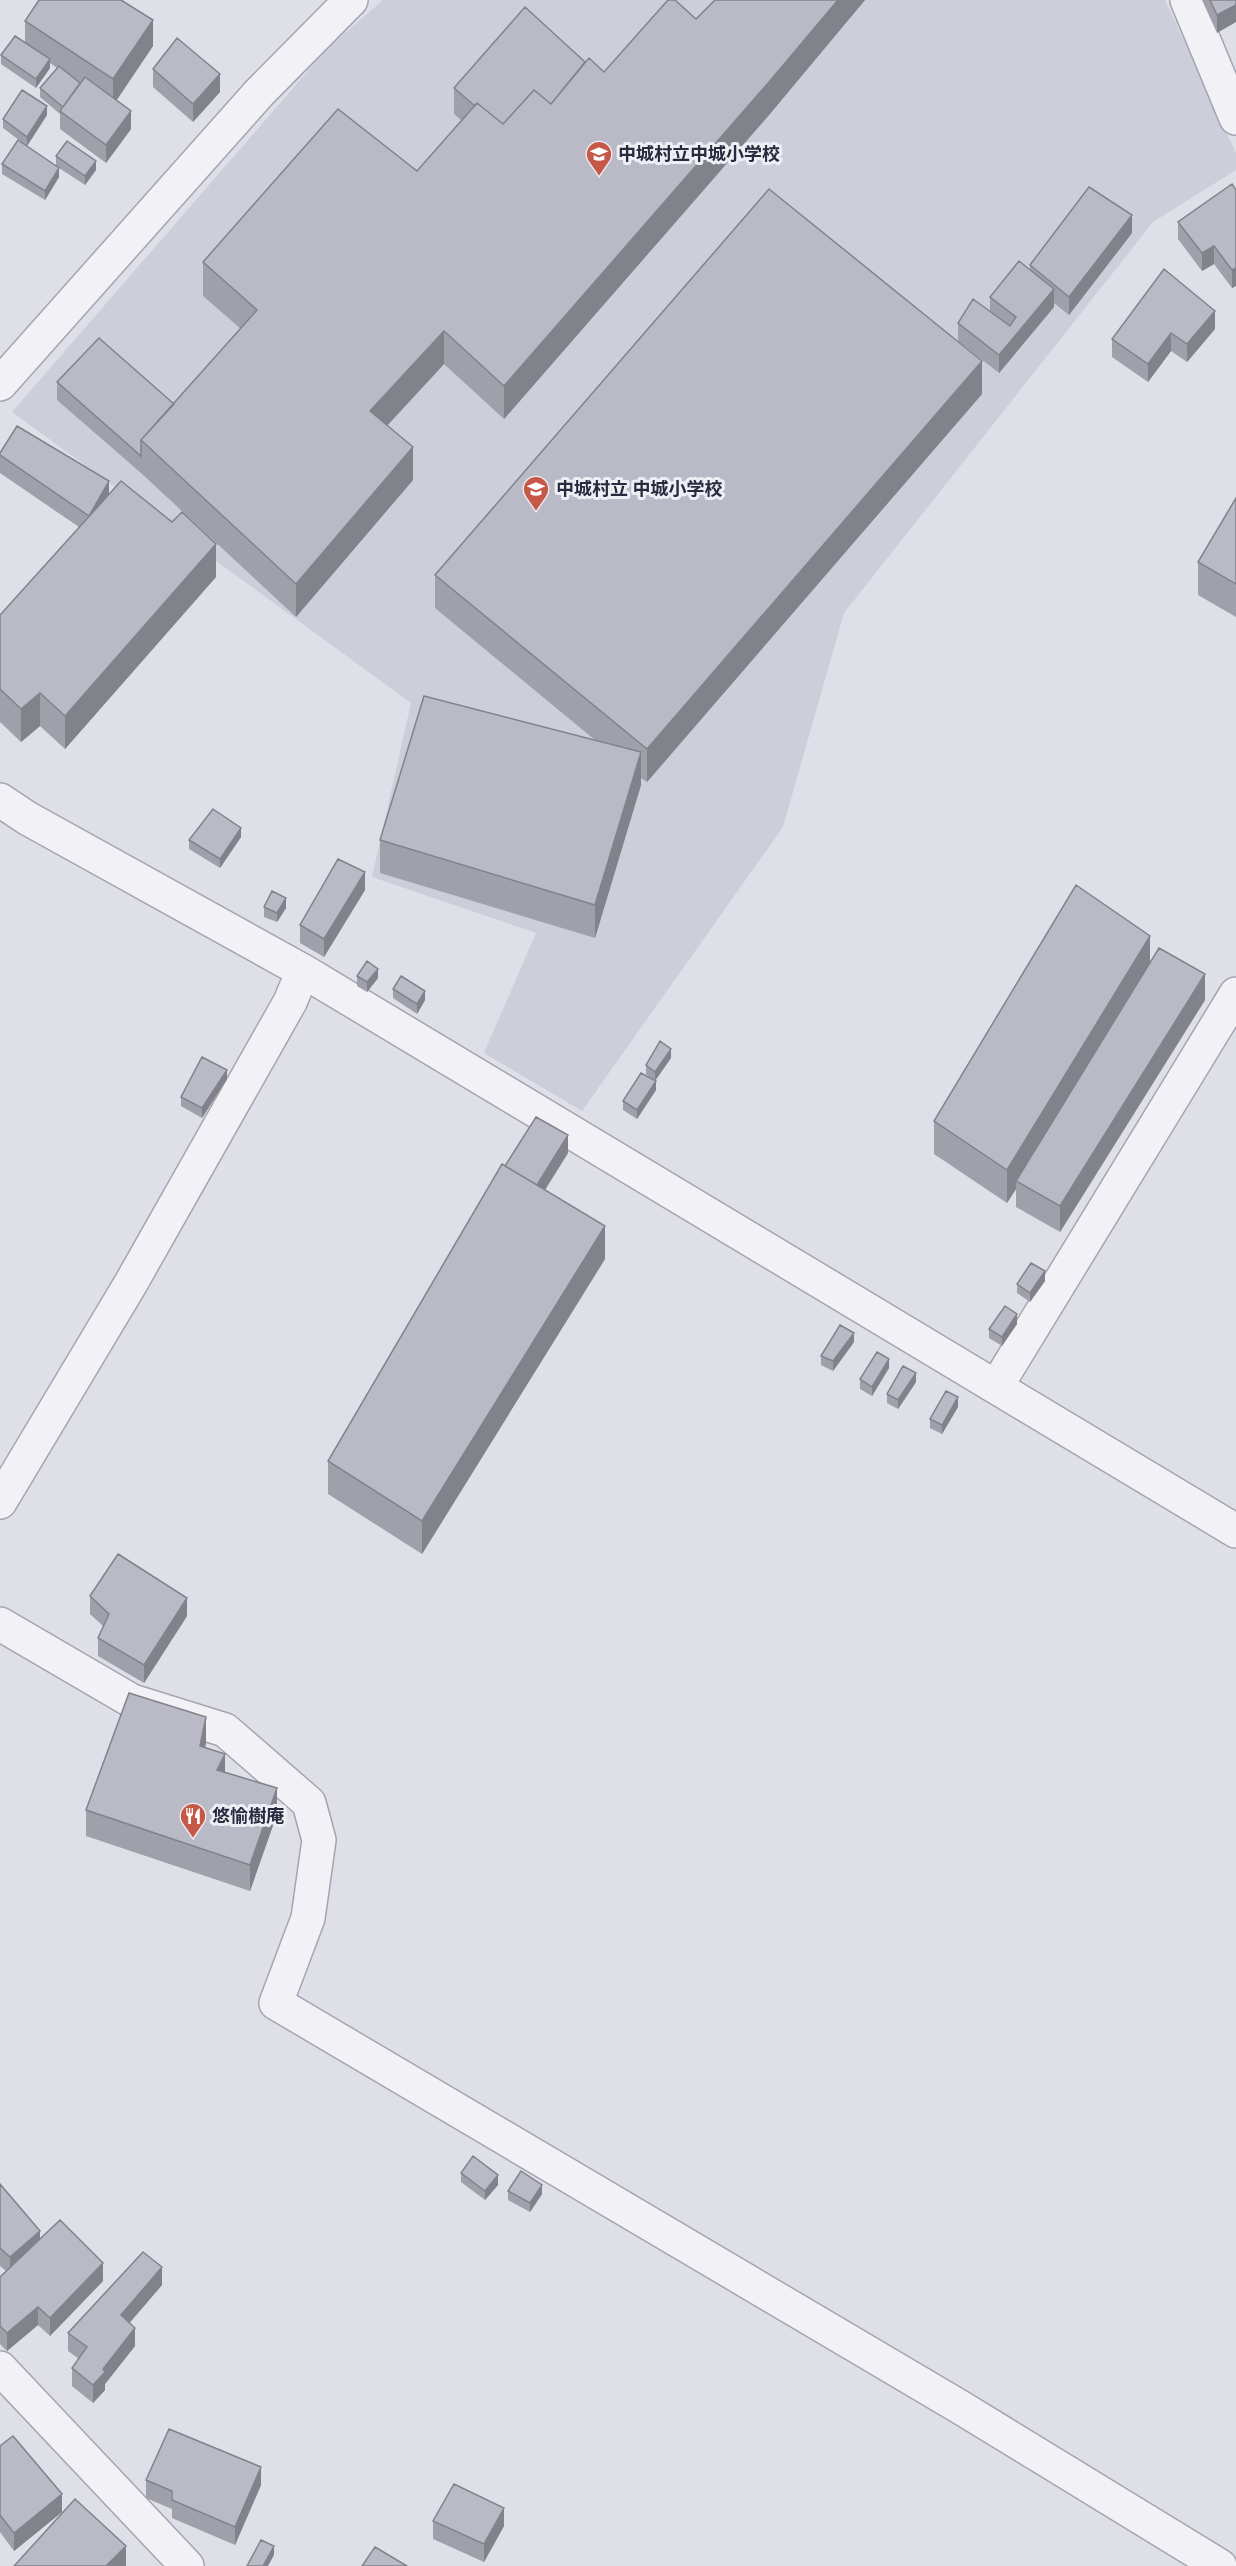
<svg xmlns="http://www.w3.org/2000/svg" width="1236" height="2566" font-family="'PT Sans','Noto Sans JP',sans-serif">
<style>
.built{fill:#ccced9}
.lines{fill:none;stroke-linecap:round;stroke-linejoin:round}
.minor-casing{stroke:#a4a5b1;stroke-width:36}
.tertiary-casing{stroke:#a4a5b1;stroke-width:36}
.minor{stroke:#f1f1f6;stroke-width:33}
.tertiary{stroke:#f1f1f6;stroke-width:33}
.wall{fill:#9fa0aa}
.shaded-wall{fill:#82828b}
.building{fill:#b9bac6;stroke:#82828b;stroke-width:1.5}
.labels{text-anchor:middle;stroke-width:6;stroke-linejoin:round;paint-order:stroke}
.poi-label{font-size:18px;font-weight:bold;fill:#282a3d;stroke:#eeeff5;text-anchor:start}
</style>
<rect width="100%" height="100%" fill="#dedfe7"/>
<!-- built -->
<path class="built" d="M383 0H1165L1236 153V170L1153 222 844 613 783 827 582 1111 484 1053 536 933 372 877 411 703 12 412 327 49Z"/>
<g class="lines">
<!-- minor casing -->
<g class="minor-casing">
<path id="minor" d="M1187 0 1236 118
M0 800 27 818 303 971 1236 1531
M996 1387 1236 994
M0 1502 131 1283 290 1002 303 971
M0 1624 132 1701 225 1730 309 1803 319 1840 308 1918 276 2003 960 2407 1220 2566"/>
</g>
<!-- tertiary casing -->
<g class="tertiary-casing">
<path id="tertiary" d="M0 384 259 93 351 0
M0 2368 187 2566"/>
</g>
<!-- minor -->
<use href="#minor" class="minor"/>
<!-- tertiary -->
<use href="#tertiary" class="tertiary"/>
</g>
<!-- wall -->
<path class="wall" d="M715 0H865L769 115 504 419 444 364 387 426 413 480 296 617 141 473 57 400V382L174 404 241 329 203 296V262L417 171 462 121 454 114V88L585 62 604 72 696 19Z
M1202 0H1236L1217 33Z
M25 21 153 46 117 100 131 129 106 163 60 129V114L40 97V88L57 68 50 63V68L36 88 1 64V55L25 43Z
M153 69 220 92 193 122 153 87Z
M47 115 27 146 3 128V119Z
M56 156 96 170 85 185 56 166Z
M2 164 59 177 45 200 2 174Z
M1236 190V286L1232 288 1214 264 1202 271 1178 239V222Z
M1132 233 1069 315 1054 303V307L999 373 958 341V323L990 311V297L1030 269V265Z
M1215 329 1187 362 1171 351 1148 382 1112 357V339Z
M982 394 647 782 641 778V785L595 938 380 873V840L595 740 435 608V575Z
M0 453 109 493 216 577 65 749 40 726 21 742 0 722V615L79 527 0 473Z
M1236 498V617L1198 595V562Z
M241 837 220 868 189 849V840Z
M365 890 324 957 300 943V925Z
M264 907 286 908 277 922 264 917Z
M1150 963 1205 1000 1060 1232 1016 1207V1189L1007 1203 934 1154V1121Z
M357 976 378 978 367 992 357 986Z
M393 989 425 1000 417 1014 393 998Z
M671 1058 655 1080 656 1090 637 1119 623 1110V1101L651 1078 646 1074V1065Z
M227 1079 202 1118 181 1106V1097Z
M568 1153 545 1190 605 1259 422 1554 328 1494V1461L505 1166Z
M1045 1281 1030 1302 1017 1293V1284Z
M1017 1324 1002 1346 989 1338V1329Z
M854 1342 833 1371 821 1365V1356Z
M889 1368 872 1396 860 1389V1379Z
M916 1382 898 1409 887 1403V1394Z
M958 1407 942 1434 930 1428V1419Z
M90 1596 187 1616 144 1683 98 1656V1638L103 1626 90 1614Z
M206 1743 205 1747 225 1772 277 1814 250 1891 86 1836V1810Z
M461 2173 498 2185 485 2200 461 2182Z
M0 2184 40 2239 103 2281 50 2336 38 2325 7 2351 0 2344V2277L6 2271 0 2266Z
M508 2191 542 2194 530 2212 508 2200Z
M162 2285 129 2323 135 2346 105 2384V2390L93 2403 72 2386V2368L79 2359 68 2351V2333Z
M0 2446 62 2512 14 2551 0 2532Z
M146 2480 261 2485 235 2545 172 2518V2509L146 2498Z
M433 2521 504 2526 484 2562 433 2539Z"/>
<!-- shaded-wall -->
<path class="shaded-wall" d="M838 0H865L769 115 504 419V386Z
M1236 5V22L1217 33V15Z
M153 20V46L113 105V79Z
M50 59V68L36 88V79Z
M220 74V92L193 122V104Z
M47 106V115L27 146V137Z
M131 111V129L106 163V145Z
M96 161V170L85 185V176Z
M59 168V177L45 200V191Z
M1132 215V233L1069 315V297Z
M1214 246V264L1202 271V253Z
M1236 268V286L1232 288V270Z
M1054 289V307L999 373V355Z
M1215 311V329L1187 362V344Z
M444 331V364L370 444V411Z
M1171 333V351L1148 382V364Z
M982 361V394L647 782V749Z
M413 447V480L296 617V584Z
M109 481V499L89 516Z
M216 544V577L65 749V716Z
M40 693V726L21 742V709Z
M641 752V785L595 938V905Z
M241 828V837L220 868V859Z
M365 872V890L324 957V939Z
M286 898V908L277 922V913Z
M1150 936V969L1016 1181V1189L1007 1203V1170Z
M378 969V978L367 992V982Z
M1205 974V1000L1060 1232V1206Z
M425 991V1000L417 1014V1004Z
M671 1049V1058L655 1081V1072Z
M227 1070V1079L202 1118V1108Z
M656 1081V1090L637 1119V1110Z
M568 1135V1153L536 1204V1186Z
M605 1226V1259L422 1554V1521Z
M1045 1271V1281L1030 1302V1293Z
M1017 1314V1324L1002 1346V1337Z
M854 1333V1342L833 1371V1361Z
M889 1359V1368L872 1396V1387Z
M916 1373V1382L898 1409V1400Z
M958 1397V1407L942 1434V1425Z
M187 1598V1616L144 1683V1665Z
M206 1717V1743L200 1772V1746Z
M225 1754V1780L217 1770Z
M277 1788V1814L250 1891V1865Z
M498 2175V2185L485 2200V2191Z
M542 2185V2194L530 2212V2203Z
M40 2231V2249L10 2275V2257Z
M103 2263V2281L50 2336V2318Z
M162 2267V2285L121 2333V2315Z
M38 2307V2325L7 2351V2333Z
M135 2328V2346L105 2384V2390L93 2403V2385L103 2369Z
M261 2467V2485L235 2545V2527Z
M62 2494V2512L14 2551V2533Z
M504 2508V2526L484 2562V2544Z
M126 2546V2566H106Z
M274 2546V2555L268 2566H263Z"/>
<!-- building -->
<path class="building" d="M39 0H121L153 20 113 79 25 21Z
M668 0H675L696 19 715 0H838L769 82 504 386 444 331 370 411 413 447 296 584 141 440 257 310 203 262 338 109 417 171 477 103 503 124 534 90 551 104 589 58 604 72Z
M1210 0H1236V5L1217 15Z
M525 7 585 62 551 104 534 90 503 124 477 103 475 106 454 88Z
M15 36 50 59 36 79 1 55Z
M177 38 220 74 193 104 153 69Z
M59 66 80 83 63 107 40 88Z
M85 77 131 111 106 145 60 111Z
M22 90 47 106 27 137 3 119Z
M18 140 59 168 45 191 2 164Z
M67 141 96 161 85 176 56 156Z
M1232 184 1236 190V268L1232 270 1214 246 1202 253 1178 222Z
M1089 187 1132 215 1069 297 1030 265Z
M769 189 982 361 647 749 435 575Z
M1019 261 1054 289 999 355 958 323 973 299 1010 326 1016 317 990 297Z
M1164 269 1215 311 1187 344 1171 333 1148 364 1112 339Z
M99 338 174 404 141 440V456L57 382Z
M17 426 109 481 89 516 0 455V453Z
M121 481 172 522 182 512 216 544 65 716 40 693 21 709 0 689V615Z
M1236 498V584L1198 562Z
M424 696 641 752 595 905 380 840Z
M213 809 241 828 220 859 189 840Z
M338 859 365 872 324 939 300 925Z
M1076 885 1150 936 1007 1170 934 1121Z
M272 891 286 898 277 913 264 907Z
M1159 948 1205 974 1060 1206 1016 1181Z
M367 961 378 969 367 982 357 976Z
M401 976 425 991 417 1004 393 989Z
M660 1041 671 1049 655 1072 646 1065Z
M202 1057 227 1070 202 1108 181 1097Z
M641 1073 656 1081 637 1110 623 1101Z
M536 1117 568 1135 537 1185 505 1166Z
M502 1164 605 1226 422 1521 328 1461Z
M1031 1263 1045 1271 1030 1293 1017 1284Z
M1005 1306 1017 1314 1002 1337 989 1329Z
M840 1325 854 1333 833 1361 821 1356Z
M877 1352 889 1359 872 1387 860 1379Z
M903 1366 916 1373 898 1400 887 1394Z
M946 1391 958 1397 942 1425 930 1419Z
M118 1554 187 1598 144 1665 98 1638 109 1614 90 1596Z
M129 1693 206 1717 200 1746 225 1754 217 1770 277 1788 250 1865 86 1810Z
M473 2156 498 2175 485 2191 461 2173Z
M521 2171 542 2185 530 2203 508 2191Z
M0 2184 40 2231 10 2257 0 2248Z
M60 2220 103 2263 50 2318 38 2307 7 2333 0 2326V2277Z
M143 2252 162 2267 121 2315 135 2328 103 2369 105 2372 93 2385 72 2368 87 2347 68 2333Z
M169 2429 261 2467 235 2527 172 2500V2491L146 2480Z
M13 2436 62 2494 14 2533 0 2515V2446Z
M454 2484 504 2508 484 2544 433 2521Z
M75 2499 126 2546 106 2566H14Z
M261 2540 274 2546 263 2566H247Z
M375 2547 407 2566H362Z"/>
<!-- icons -->
<defs>
<g id="school-pin" transform="scale(1.35)"><path d="M0 17L-7.5 6A9.5 9.5 0 1 1 7.5 6Z" fill="#c75848" stroke="#eeeff5"/><path d="M0-5L7-2L0 1L-7-2ZM-4 1L0 2.5L4 1V4Q0 6-4 4Z" fill="#fff"/></g>
<g id="restaurant-pin" transform="scale(1.35)"><path d="M0 17L-7.5 6A9.5 9.5 0 1 1 7.5 6Z" fill="#c75848" stroke="#eeeff5"/><path d="M-5-6h1v4h1v-4h1v4h1v-4h1v5L-1.5 .5V6h-2V.5L-5-1ZM5-6V6H3V1.5H1.5Q1.5-4 5-6Z" fill="#fff"/></g>
</defs>
<g fill-rule="evenodd">
<use href="#school-pin" x="599" y="154"/>
<use href="#school-pin" x="536" y="489"/>
<use href="#restaurant-pin" x="193" y="1816"/>
</g>
<g class="labels">
<!-- poi labels -->
<g class="poi-label">
<text x="618" y="160">中城村立中城小学校</text>
<text x="556" y="495">中城村立 中城小学校</text>
<text x="212" y="1822">悠愉樹庵</text>
</g>
</g>
</svg>
